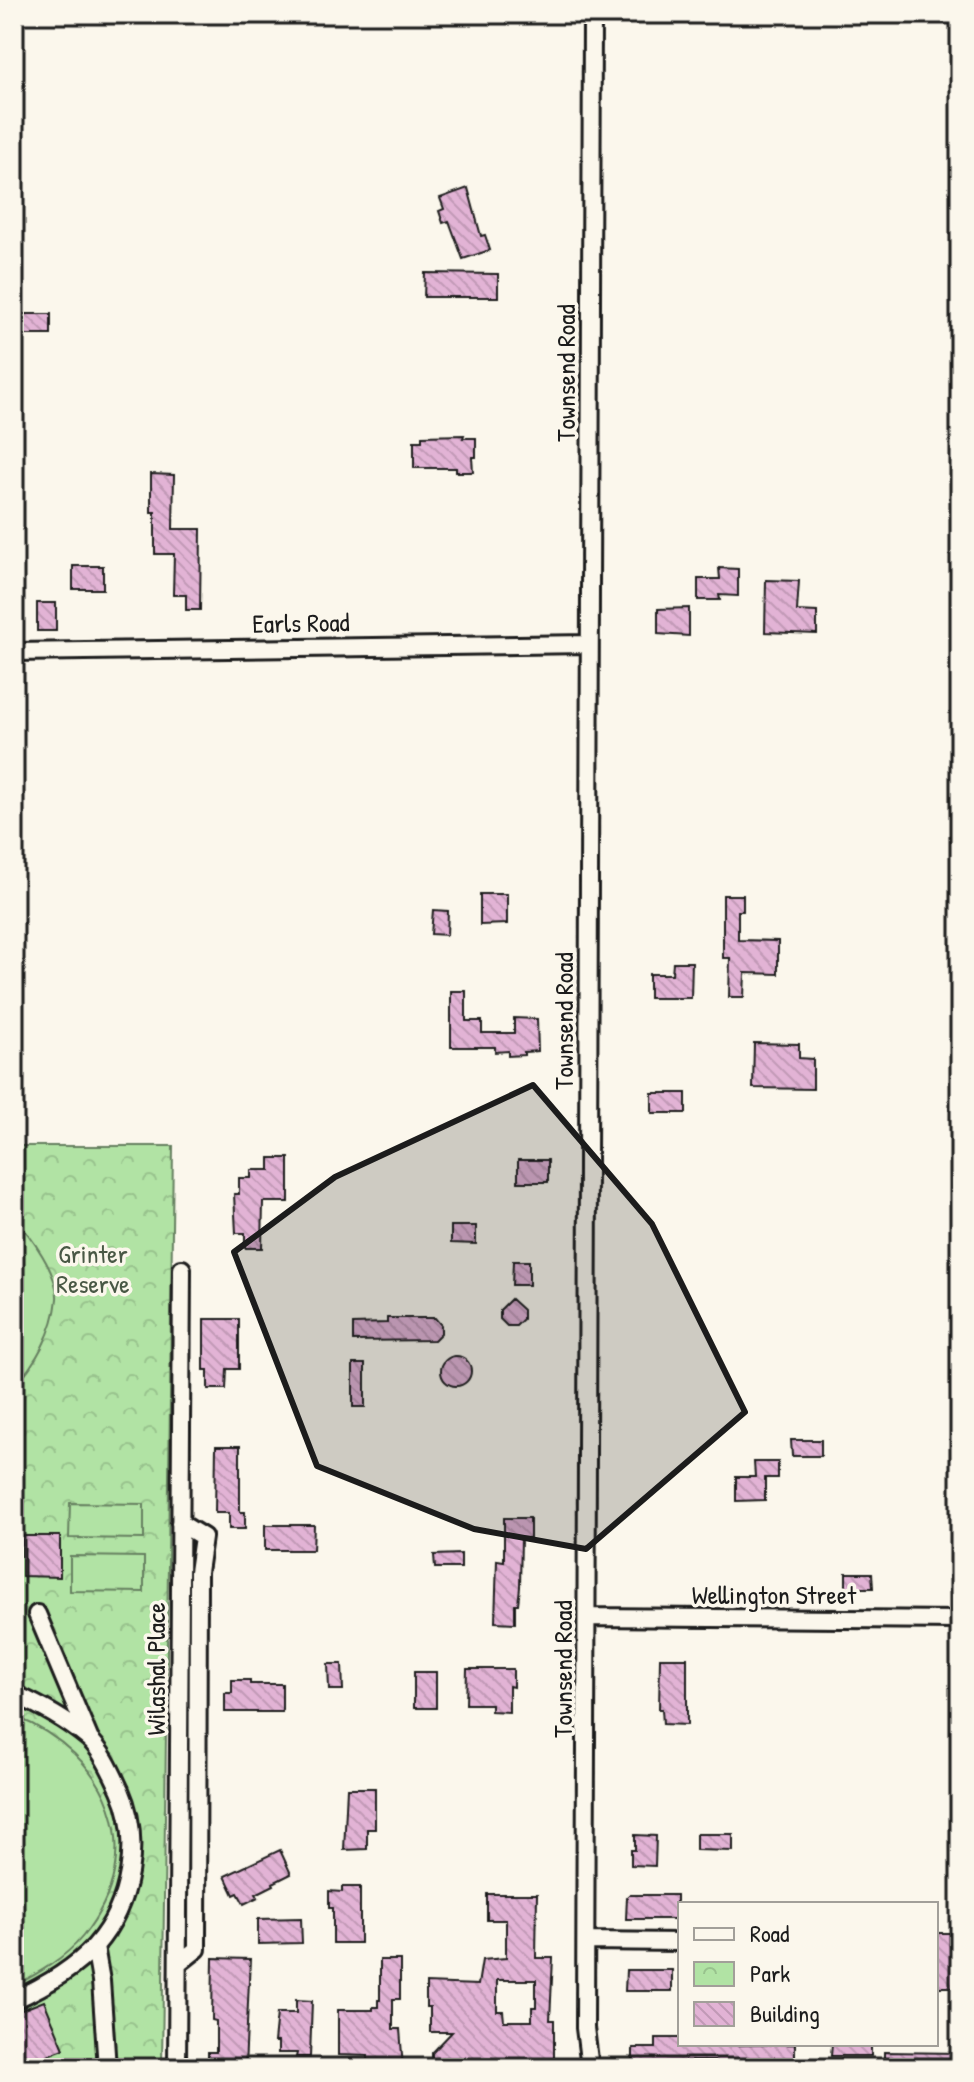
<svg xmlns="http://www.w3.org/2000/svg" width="974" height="2082" font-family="'Patrick Hand',sans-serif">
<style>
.park{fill:url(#park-crowns);stroke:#668060;stroke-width:2}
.garden{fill:#b1e3a4;stroke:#668060;stroke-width:2}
.building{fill:url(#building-back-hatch);stroke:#1c1c1c;stroke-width:2;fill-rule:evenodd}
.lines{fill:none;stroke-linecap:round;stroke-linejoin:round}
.minor-casing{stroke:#1c1c1c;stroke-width:22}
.minor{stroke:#fbf7ec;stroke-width:16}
.marked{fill:#1c1c1c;fill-opacity:0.2;stroke:#1c1c1c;stroke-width:6;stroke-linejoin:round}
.labels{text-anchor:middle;stroke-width:7;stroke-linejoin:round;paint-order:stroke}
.street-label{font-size:26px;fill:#1c1c1c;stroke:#fbf7ec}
.park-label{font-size:26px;fill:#495845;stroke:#fbf7ec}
</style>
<defs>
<pattern id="park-crowns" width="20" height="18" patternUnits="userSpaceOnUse" patternTransform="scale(2)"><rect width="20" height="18" fill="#b1e3a4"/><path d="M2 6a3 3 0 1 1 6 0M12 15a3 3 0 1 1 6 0" fill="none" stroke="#98c28d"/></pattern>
<pattern id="building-back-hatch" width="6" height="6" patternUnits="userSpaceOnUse" patternTransform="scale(2)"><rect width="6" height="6" fill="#e2b3d5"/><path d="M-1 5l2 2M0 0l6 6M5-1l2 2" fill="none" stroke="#c199b6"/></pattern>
</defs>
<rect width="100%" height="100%" fill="#fbf7ec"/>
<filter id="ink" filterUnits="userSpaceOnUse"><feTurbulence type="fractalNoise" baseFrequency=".0125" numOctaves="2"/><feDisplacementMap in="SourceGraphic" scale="16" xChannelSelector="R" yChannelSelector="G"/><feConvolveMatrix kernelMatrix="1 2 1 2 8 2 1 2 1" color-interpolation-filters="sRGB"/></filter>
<g filter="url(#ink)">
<!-- park -->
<path class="park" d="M14 1146H173L162 2068H14Z"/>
<!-- garden -->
<path class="garden" d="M14 1218C30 1234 59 1275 57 1299 54 1331 36 1363 14 1387Z
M70 1503 144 1504V1539L69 1538Z
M70 1556 144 1557V1592L70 1591Z
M14 1716C109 1753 151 1851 83 1936 65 1958 39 1973 14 1986Z"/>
<!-- building -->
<path class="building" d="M468 188 481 236 485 235 490 250 463 259 449 221 443 223 439 211 444 209 440 198Z
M425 273 498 274V297H424Z
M14 314H51V335H14Z
M464 435 463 438H476V457H472L473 472H456V468H414V441H422V436Z
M151 474 174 475 173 529H201L200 610H186V595H173L174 554H155V512H151Z
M73 566H103V589H73Z
M719 568 738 569V596L719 595 720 600H698V579H720Z
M766 580 799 581 797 611 817 612V634L765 632Z
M37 603H56V631H37Z
M689 608V636L658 634V609Z
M480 894H507V924L480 925Z
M723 895H743V911H738V940L778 941V974L745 973 744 997H729L730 958H723Z
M433 910 448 911 447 935 431 934Z
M673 962H692L691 998H649V974H672Z
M451 991H466V1021H482V1033H514V1018L537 1019 538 1051 524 1052V1055L508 1056V1051L495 1052V1047H451Z
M754 1043 799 1044V1058L813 1059V1089L753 1088Z
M652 1093H686V1113H652Z
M270 1158H289V1202H263L262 1248H245V1233H236L234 1194H239V1178H251V1170H270Z
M518 1160H548V1182H518Z
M451 1226H476V1244L451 1243Z
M513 1261H529V1285H512Z
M511 1299 523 1310V1319L516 1326H507L500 1319V1310Z
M387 1318H435L441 1325V1333L434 1340 353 1341V1324L387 1323Z
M204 1319H239V1369H227L226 1389H208V1370H204Z
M441 1371a15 15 0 1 1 30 0a15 15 0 1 1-30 0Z
M353 1364H365V1407H353Z
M791 1440H821V1456H792Z
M216 1446H240V1512H245V1529H229V1513H215Z
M754 1462H778V1478H765V1500L736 1501V1477H755Z
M504 1518H530V1538H521L520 1587 518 1604H515V1623L495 1622 497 1560 504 1561Z
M265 1525H314L313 1550H265Z
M22 1536H60V1577L22 1576Z
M461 1554V1568H435L434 1555Z
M846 1573H872L873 1588H846Z
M660 1658H687V1725L663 1724 662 1709H659Z
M328 1664H342L343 1690H329Z
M467 1669H513V1687L509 1686V1712L491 1711V1704H466Z
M414 1672H436V1708H414Z
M232 1680H250V1684H282V1712H225V1693H232Z
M347 1788H375V1829H367V1849L344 1850Z
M696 1834H733V1851L696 1850Z
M635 1835 656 1836 655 1866 631 1865V1850H635Z
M280 1850 291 1874 273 1883 274 1885 256 1894 258 1897 244 1904 238 1893 234 1895 225 1876Z
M342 1887H360V1943H333V1908H329V1891L342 1892Z
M487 1894H537L536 1958H553L550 2020H554V2060H550V2068H432V2053L452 2032H430V2007H426V1983L478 1985 482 1960 506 1958V1920H487ZM497 1980H536V2007H532V2021H504L503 2011H497Z
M629 1895H676V1917L674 1919H626L627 1897Z
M301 1918 302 1943 258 1944V1919Z
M936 1933H960V1987H936Z
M213 1958 250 1959 245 2068H208V2052H216V2021L212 2020Z
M380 1960H400V1999H393V2029H400L403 2068H368V2056L338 2055V2010H373V2007H378V2000H380Z
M626 1970H672V1991H625Z
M296 2000 312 2001 310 2057H296L297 2053H278V2042H274L277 2013H296Z
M44 2001 64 2049 14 2068V2013Z
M656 2038H680V2044L692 2046 795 2044V2058H788V2068H740V2065H715V2061H670V2068H637V2061H633V2048H656Z
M832 2044H871V2056H831Z
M884 2052 960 2053V2067L884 2068Z"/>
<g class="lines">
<!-- minor casing -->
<g class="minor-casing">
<path id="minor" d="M14 652 589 644
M37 1614 90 1740
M587 1617 960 1620
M14 1694C39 1705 66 1720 88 1738 102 1750 112 1773 120 1790 142 1839 131 1905 95 1946 74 1969 43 1987 14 2000
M586 1941 680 1942
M95 1946 101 1981 107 2068
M178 1964 197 1949 198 1572 203 1537 180 1523
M177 2068 182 1269
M590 2068 585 2028 592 14"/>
</g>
<!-- minor -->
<use href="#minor" class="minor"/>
</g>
</g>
<!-- marked area -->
<path class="marked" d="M533 1085 652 1224 745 1412 586 1549 474 1529 317 1466 234 1252 335 1177Z"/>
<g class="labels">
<!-- street labels -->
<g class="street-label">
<text transform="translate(566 373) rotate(-90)" y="9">Townsend Road</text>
<text transform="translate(301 623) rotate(-1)" y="9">Earls Road</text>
<text transform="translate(564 1021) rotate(-90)" y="9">Townsend Road</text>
<text x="774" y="1604">Wellington Street</text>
<text transform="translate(156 1669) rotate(-90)" y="9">Wilashal Place</text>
<text transform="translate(563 1669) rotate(-90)" y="9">Townsend Road</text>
</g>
<!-- park labels -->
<g class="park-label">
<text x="93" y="1263">Grinter<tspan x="93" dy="30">Reserve</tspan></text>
</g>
</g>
<!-- margin -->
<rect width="974" height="2082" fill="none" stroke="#fbf7ec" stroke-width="48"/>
<rect x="24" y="24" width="926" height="2034" fill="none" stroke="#1c1c1c" stroke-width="3" filter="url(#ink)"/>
<!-- legend -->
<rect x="678" y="1902" width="260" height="144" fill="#fbf7ec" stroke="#a29f99" stroke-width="2"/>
<rect x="694" y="1928" width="40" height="12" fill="#fbf7ec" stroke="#a29f99" stroke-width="2"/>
<text x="750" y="1942" font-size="24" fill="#1c1c1c">Road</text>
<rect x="694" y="1962" width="40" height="24" fill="url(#park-crowns)" stroke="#a29f99" stroke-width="2"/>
<text x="750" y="1982" font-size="24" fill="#1c1c1c">Park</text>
<rect x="694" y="2002" width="40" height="24" fill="url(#building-back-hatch)" stroke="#a29f99" stroke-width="2"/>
<text x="750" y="2022" font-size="24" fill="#1c1c1c">Building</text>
</svg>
